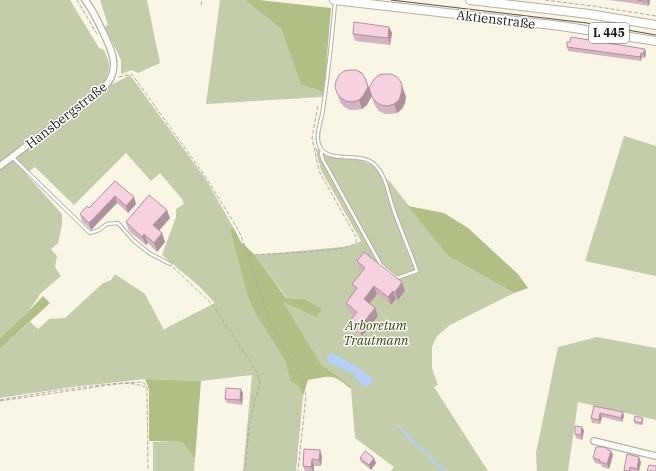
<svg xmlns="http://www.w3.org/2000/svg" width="656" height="471" font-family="'IBM Plex Serif',serif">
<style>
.green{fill:#c3cdaa}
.forest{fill:#afbf86}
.water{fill:#b6d0f7}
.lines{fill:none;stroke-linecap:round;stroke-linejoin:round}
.stream{stroke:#b6d0f7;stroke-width:2}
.lane-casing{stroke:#b5b0a2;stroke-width:4.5}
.street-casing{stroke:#b5b0a2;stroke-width:8}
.primary-casing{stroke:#b5b0a2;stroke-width:10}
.path{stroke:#ada99d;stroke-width:1;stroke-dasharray:4 2;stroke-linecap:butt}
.lane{stroke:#fff;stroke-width:2.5}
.street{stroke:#fff;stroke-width:5.5}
.primary{stroke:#fff;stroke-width:8}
.tram{stroke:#545249;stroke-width:1}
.wall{fill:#d4b4c0}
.shaded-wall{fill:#ad929c}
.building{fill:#f7d1df;stroke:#ad929c}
.labels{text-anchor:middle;stroke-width:3;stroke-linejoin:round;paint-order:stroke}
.shield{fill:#fff;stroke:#62605c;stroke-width:1}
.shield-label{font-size:12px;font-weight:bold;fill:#1e1c16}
.street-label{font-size:13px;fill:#1e1c16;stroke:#fff}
.park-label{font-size:13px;font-style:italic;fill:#394603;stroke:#fff}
</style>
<rect width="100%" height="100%" fill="#faf6e6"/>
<!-- green -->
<path class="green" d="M0 0H70L99 48 104 50C109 62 111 66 106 78L113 84 130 75 207 181 233 227 230 230 248 298 255 313 285 361 290 381 298 386 303 396 296 471H243L252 375 201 381 145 379 72 387 0 398V349L30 322 38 329 49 319 65 318 103 283 111 280 115 274 145 294 164 330 168 327 215 303 200 287 162 255 176 217V209L184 204 182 199 160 173 151 181 126 153 74 205 35 167 26 174 62 214V225L58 243 51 249 57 256 55 267 61 276 40 294 29 311 0 338Z
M100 0H147L160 63 138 73 132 70 121 74V60L105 27 108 25Z
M220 0H245L281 29 301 85 324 92 322 97 206 104Z
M624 136 656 146V276L585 261Z
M315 147 326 156 360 160 372 165 391 183 448 256 514 293 450 325 437 336 432 347V368L438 385 434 387 488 471H391L394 467 355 438 351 389 352 387 321 364 282 301 316 317 304 299 287 298 255 255 342 247 353 245 361 241 321 170Z
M597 337 656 348V420L578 402 568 471H537L536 453 558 347Z
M153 442H182L195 459 194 471H153Z"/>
<!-- forest -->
<path class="forest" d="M245 0H259L331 8 324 92 301 85 281 29Z
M408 206 444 213 468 228 518 274 528 288 514 293 448 256Z
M233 227 241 242 255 255 286 298 304 299 322 309 316 317 283 302 321 364 352 387 351 389C332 373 332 376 308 380L303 396 298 386 290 381 285 361 255 313 248 298 230 230Z
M43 296 50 303 0 349V338L29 311Z
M145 379 201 381 195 459 182 442 149 441V389Z"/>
<!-- water -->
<path class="water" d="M333 353 359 368 373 379 371 383 366 387 362 385 353 374 328 362 327 358 329 354Z"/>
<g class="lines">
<!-- stream -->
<path class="stream" d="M398 426 415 444 427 452 430 458 437 465 443 468 445 471"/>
<!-- lane casing -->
<g class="lane-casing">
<path id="lane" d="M322 150 321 154 323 160 381 265 397 278 417 271C410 251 401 231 394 211 388 195 387 176 374 164 361 151 326 165 319 145 315 134 322 120 323 109 328 74 332 38 335 3
M12 157 90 233 99 230 107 224 118 223 133 240 149 253 170 264"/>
</g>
<!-- street casing -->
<g class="street-casing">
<path id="street" d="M0 166 104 87C122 70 111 48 102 30 97 19 92 9 85 0
M594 441 656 456"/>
</g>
<!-- primary casing -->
<g class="primary-casing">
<path id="primary" d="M334 0 561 26 656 41
M470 0 589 14 656 25"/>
</g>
<!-- path -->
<path class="path" d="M77 0 97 34
M545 0 593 6 656 16
M201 5 202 0
M119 77 132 74 134 77 205 176 239 231 248 255 270 323 279 340 296 366 303 382 306 396 298 471
M249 255C266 254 348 252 356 243V237L319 171 312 138 318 105
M173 267 212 304 258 374 260 385 255 399 249 427 245 471
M0 400C47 392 94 384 142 382L144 383 147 387 148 471
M0 401C27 397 55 393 82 389 100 387 129 379 145 387"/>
<!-- lane -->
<use href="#lane" class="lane"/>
<!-- street -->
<use href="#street" class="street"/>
<!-- primary -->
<use href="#primary" class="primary"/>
<!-- tram -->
<path class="tram" d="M391 0 587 23 656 35"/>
</g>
<!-- wall -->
<path class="wall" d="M608 0H650L649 6 625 2Z
M389 27 392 33 390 45 355 41 353 34Z
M570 42 645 49 646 53 645 58 642 57 641 61 568 51 567 47Z
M365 78 369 87 367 105 362 109 356 110H350L344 107 340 102 337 93Z
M404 91 406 97 405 103 402 109 397 113 391 114H385L379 111 375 106 372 97Z
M115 181 136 204 128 213 117 203 91 230 82 221 80 214 89 208Z
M170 218 159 231 165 242 157 252 148 243 146 245 129 231 126 222Z
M357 261 405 291 398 300 396 299 391 305 377 294 370 303 375 308 378 316 362 336 353 329 350 321 354 316 349 311 346 303 355 291 352 284 362 271 360 270Z
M243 393 242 405 227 403 225 399Z
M594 406 624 416 622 422 602 417 600 424 592 423 591 418Z
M643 418V420L642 425 635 424 634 421Z
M582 427 584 431 582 440 576 438 575 434Z
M608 449 609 450 611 451 613 455 609 469 602 467 601 464 595 463 593 458Z
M320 450 322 457 321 466H314V471H305L303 466Z
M360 458 376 463 371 470 361 462Z
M641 462 639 471H624V470Z"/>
<!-- shaded-wall -->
<path class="shaded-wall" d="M648 0H650L649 6 647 2Z
M389 27 392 33 390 45 388 38Z
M645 49 646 53 645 58 643 54Z
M641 53 642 57 641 61 640 57Z
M365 78 372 96 367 105 362 109 359 100Z
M401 82 406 97 405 103 402 109 397 113 394 104Z
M115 196 117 203 91 230 89 223Z
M134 197 136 204 128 213 126 206Z
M167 210 170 218 156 234 153 225Z
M162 233 165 242 157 252 154 243Z
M144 234 148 243 146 245 142 237Z
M402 282 405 291 398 300 395 292Z
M374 286 377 294 367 307 364 299Z
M393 291 396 299 391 305 388 297Z
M375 308 378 316 362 336 359 328Z
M241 389 243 393 242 405 240 400Z
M623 412 624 416 622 422 621 418Z
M600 413 602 417 600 424 599 420Z
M643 418V420L642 425 641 423Z
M582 427 584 431 582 440 581 435Z
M320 450 322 457 321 466 319 460Z
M611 451 613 455 609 469 607 464Z
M639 457 641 462 639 471H638L637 469Z
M374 458 376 463 371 470 369 465Z
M312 459 314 466V471H313L311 467Z"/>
<!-- building -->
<path class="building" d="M637 0H648L647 2Z
M354 22 389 27 388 38 353 34Z
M571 37 645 49 643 54 641 53 640 57 567 47V42H570Z
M350 70H356L362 73 365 78 368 87 363 96 359 100 352 102 346 101 341 98 337 93 335 87 336 81 339 75 344 71Z
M385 74H391L397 77 401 82 402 88 401 94 399 100 394 104 388 106 381 105 376 102 372 97 369 88 374 79 379 75Z
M115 181 134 197 126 206 115 196 89 223 80 214 87 206 89 208Z
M149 195 167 210 153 225 162 233 154 243 144 234 142 237 126 222Z
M364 252 402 282 395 292 393 291 388 297 374 286 364 299 375 308 359 328 350 321 357 312 346 303 357 288 352 284 365 268 357 261Z
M226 388 241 389 240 400 225 399Z
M594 406 623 412 621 418 600 413 599 420 591 418Z
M635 416 643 418 641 423 634 421Z
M575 426 582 427 581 435 575 434Z
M596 447H604L608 449V450L611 451 607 464 600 462V460L593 458Z
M304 449 320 450 319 460 312 459 311 467 303 466Z
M365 451 374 458 369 465 360 458Z
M627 454 639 457 637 469 630 467 629 471 624 470Z
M649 465 656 466V471H647Z"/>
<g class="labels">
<!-- shield labels -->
<rect class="shield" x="589" y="23" width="40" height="20" rx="3"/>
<g class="shield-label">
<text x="609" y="37">L 445</text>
</g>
<!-- street labels -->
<g class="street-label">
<text transform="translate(496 19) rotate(7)" y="5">Aktienstraße</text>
<text transform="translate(66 115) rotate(-38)" y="5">Hansbergstraße</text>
</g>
<!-- park labels -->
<g class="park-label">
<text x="376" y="330">Arboretum<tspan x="376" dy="15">Trautmann</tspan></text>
</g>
</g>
</svg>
